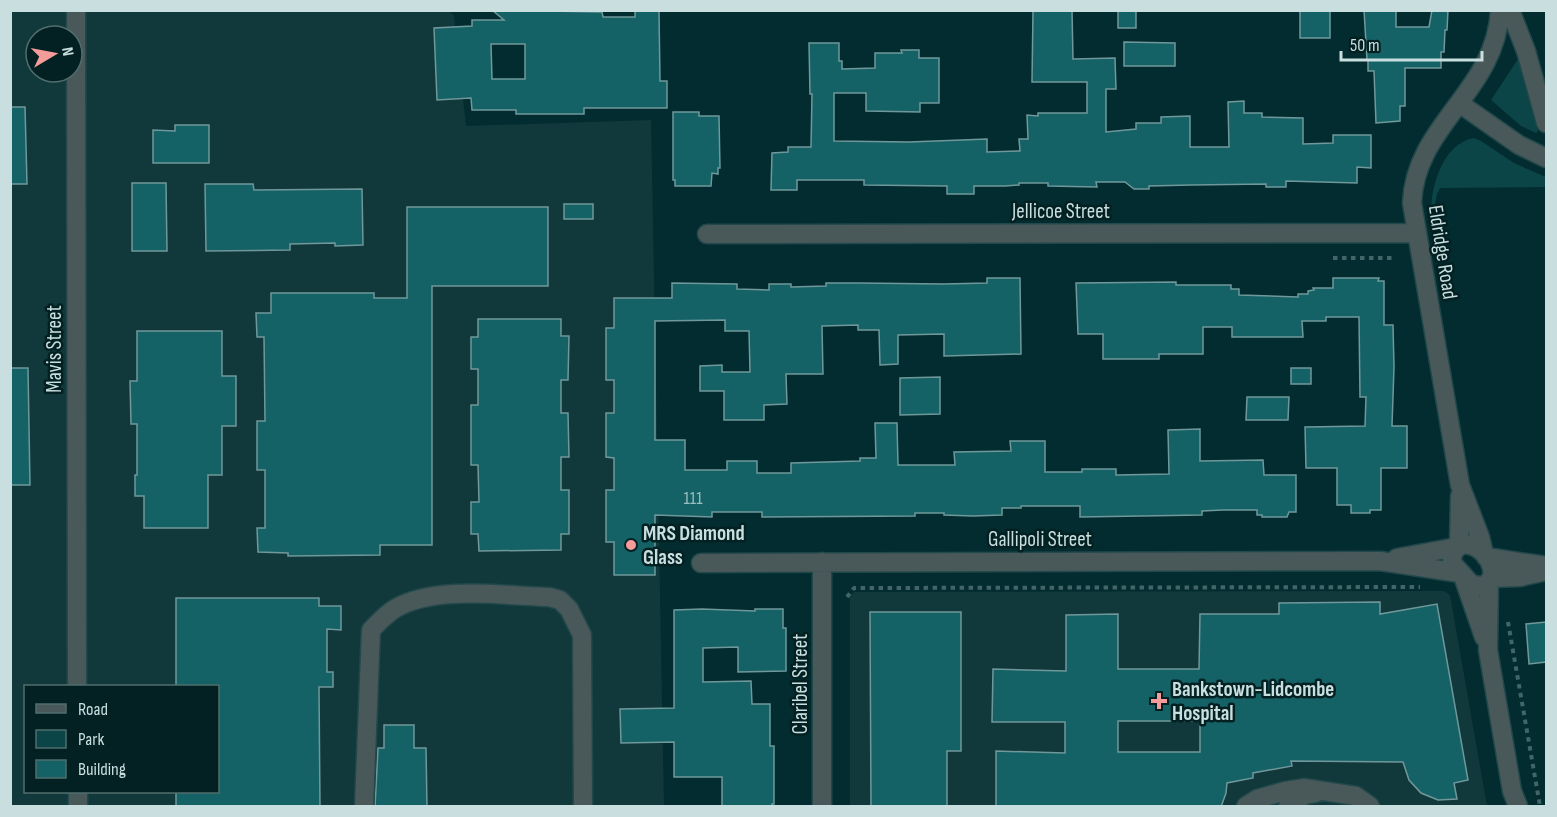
<svg xmlns="http://www.w3.org/2000/svg" width="1557" height="817" font-family="'Sofia Sans Condensed',sans-serif">
<style>
.built{fill:#11393b;fill-rule:evenodd}
.green{fill:#0b4548}
.building{fill:#156266;stroke:#70989b;stroke-width:1.5;fill-rule:evenodd}
.lines{fill:none;stroke-linecap:round;stroke-linejoin:round}
.minor-casing{stroke:#22484b;stroke-width:21}
.path{stroke:#426567;stroke-width:4;stroke-dasharray:4.5 4.5;stroke-linecap:butt}
.minor{stroke:#49595a;stroke-width:18}
.poi-dot{fill:#f59b9a;stroke:#032123;stroke-width:2}
.labels{text-anchor:middle;stroke-width:5;stroke-linejoin:round;paint-order:stroke}
.number-label{font-size:18px;fill:#9cbfc1}
.street-label{font-size:21px;fill:#c9dedf;stroke:#032123}
.poi-label{font-size:21px;font-weight:bold;fill:#c9dedf;stroke:#032123;text-anchor:start}
</style>
<rect width="100%" height="100%" fill="#022c2f"/>
<!-- built -->
<path class="built" d="M10 11H449L454 16 466 126 651 120 664 806H11ZM36 36H72V72H36ZM26 686H218V792H26Z
M1444 591 1450 595 1487 806H850V596L854 592Z"/>
<!-- green -->
<path class="green" d="M1518 59 1538 131 1536 133 1521 126 1491 100Z
M1474 138 1481 141 1514 163 1546 177 1545 187 1440 188 1437 194 1434 210 1431 209C1432 183 1444 143 1474 138Z"/>
<!-- building -->
<path class="building" d="M492 10 602 12 603 17H635V10H659L660 81H667V108H584V114H516V110H472L471 98 437 100 434 28 472 26V20H504ZM491 44H525V79H492Z
M1033 10H1072L1073 59 1115 58 1116 89H1106V132L1136 129V123H1161V117L1190 116V147H1229L1228 102 1244 101V113H1262V117L1303 118V144L1333 143V135H1371V168L1357 167V183L1286 181V187H1266V184L1191 185 1149 186V189H1134L1125 182H1096L1097 187 1048 186V183H1019V185L1005 186H974V194H947V186L864 185V180H797V190H771L772 153 788 152V147H811L812 94H810L809 43H839V61H842V69L875 68V53H902L901 50H919V58H939V103H920V112L866 111V93H834V141L909 142 987 139V152L1020 151 1019 139H1028L1027 115 1038 116V113H1087V82H1032Z
M1118 10H1136V28H1118Z
M1300 10H1330V38H1300Z
M1364 10H1396V27H1429L1432 10H1448L1447 30H1445L1444 52H1441V68H1405V106H1400V121L1376 123 1374 71H1368V60H1367Z
M1124 42 1175 43V66H1124Z
M10 107H25L27 184H10Z
M673 112H699V116H719L720 168H718V174L712 173 711 186H675V180H673Z
M175 125H209V163H153V130L175 131Z
M132 183H166L167 251H132Z
M205 184H253L254 190 362 189 363 245 335 246V243L290 244V250L206 251Z
M564 204H593V219H564Z
M407 207H548V286H432V545H380V555L288 556V553L258 552 257 528H265V470H257V421H265L264 337H257L256 313H271V293H374V298H407Z
M987 278H1020L1021 354 944 356V334L898 335V364L880 365 879 330H858V325L822 326 823 374H786L787 404 764 405V420H724V391H700V366L722 365V372H750L749 331H725V320L655 321V440H685V470H727V461H757V473H791V463L860 461V458H876L875 423H897L898 465H955L954 452 1011 451 1010 441H1045V472H1082V469H1116V475L1169 474 1168 430 1200 429V461L1263 460 1264 475H1296V512H1289L1287 517H1262V515H1257V510H1223L1202 511V515L1080 517V506H1021V508H1002V515L973 516 944 515V513H915V516L762 517V512H712V517L655 515V575H614V542H606V490H614V458L606 457V413H614V380H606V328H614V298H672V283L737 284V289L769 290V284H791V287L826 286V283H859L943 284 987 283Z
M1333 278H1379L1378 281H1384V325H1393L1394 367 1392 426H1407V468H1381V510H1370V513H1351V505H1337V468H1306L1305 427 1365 426 1366 397H1360L1359 317H1326V321H1302L1303 337H1232V327H1203V354H1159V359H1103V334H1078L1076 283 1176 282V285H1231V289H1239V295L1298 297V294H1308V291L1314 290 1313 288H1333Z
M478 319H561V336H569L568 380H561V413H568L569 457H561V490H569V534H561V550L479 551 478 534H471V502H479L478 465H471V405H478V369H471V337H478Z
M137 331H222V376H236V426H222V475H208V528H144V496H135V475H137V424H131L130 381H137Z
M10 368H28L30 485H10Z
M1291 368H1311V384H1291Z
M940 377V414L900 415V378Z
M1247 397H1289L1288 420H1246Z
M176 598H319V606H341V630L327 629V672H333V687H319L320 807H176V792H218V687H176Z
M1380 602V614L1437 604 1468 780 1454 783 1457 799 1438 800 1421 793 1409 780 1403 762 1291 761 1292 766 1253 773V778L1227 783 1226 793 1221 807H996V751L1065 753V722H992L993 669 1066 671V615L1118 614V669H1199L1200 614H1279V603ZM1118 721H1200V752H1118Z
M702 609 755 611V609H783V628H786V671L738 672V647L703 648V682L751 681 752 704H770V746H774V804H772V807H722V777H674V742L621 743 620 709 674 708V610Z
M870 612H961V751H947V807H871Z
M1546 622V662L1529 664 1526 624Z
M384 725H414V748H426L427 807H375L378 748H384Z"/>
<g class="lines">
<!-- minor casing -->
<g class="minor-casing">
<path id="minor" d="M76 10 77 686
M1510 10 1526 51 1546 123
M1459 103 1519 145 1546 158
M707 234 1416 233
M1465 544C1495 547 1505 595 1471 584L1453 564C1450 554 1455 547 1465 544Z
M1459 545 1460 496
M1484 554 1480 537 1460 485 1412 203C1415 124 1496 92 1500 10
M1486 557 1546 566
M1397 558 1457 547
M822 562V806
M701 563 1380 561 1460 573
M1463 576 1484 637
M1491 578 1520 577 1546 571
M1489 581 1488 650 1512 791 1518 806
M78 792V806
M364 806 371 630C379 622 386 614 396 608 436 585 504 596 549 597L560 600 569 609 582 635 583 806
M1246 806 1257 799 1285 791 1304 788 1356 796 1370 806
M1288 806 1305 795 1316 793"/>
</g>
<!-- path -->
<path class="path" d="M1333 258H1395
M847 597 854 588 1420 587
M1508 622 1540 806"/>
<!-- minor -->
<use href="#minor" class="minor"/>
</g>
<!-- markers -->
<g class="poi-dot">
<circle cx="631" cy="545" r="6"/>
<path d="M1156 692h6v6h6v6h-6v6h-6v-6h-6v-6h6z"/>
</g>
<g class="labels">
<!-- number labels -->
<g class="number-label">
<text x="693" y="504">111</text>
</g>
<!-- street labels -->
<g class="street-label">
<text x="1061" y="218">Jellicoe Street</text>
<text transform="translate(1443 252) rotate(81)" y="7">Eldridge Road</text>
<text transform="translate(54 349) rotate(-90)" y="7">Mavis Street</text>
<text x="1040" y="546">Gallipoli Street</text>
<text transform="translate(800 684) rotate(-90)" y="7">Claribel Street</text>
</g>
<!-- poi labels -->
<g class="poi-label">
<text x="643" y="540">MRS Diamond<tspan x="643" dy="24">Glass</tspan></text>
<text x="1172" y="696">Bankstown-Lidcombe<tspan x="1172" dy="24">Hospital</tspan></text>
</g>
</g>
<!-- border -->
<rect width="1557" height="817" fill="none" stroke="#c9dedf" stroke-width="24"/>
<!-- legend -->
<rect x="24" y="685" width="195" height="108" fill="#032123" stroke="#526d6e" stroke-width="1.5"/>
<rect x="36" y="704" width="30" height="9" fill="#49595a" stroke="#526d6e" stroke-width="1.5"/>
<text x="78" y="715" font-size="18" fill="#c9dedf">Road</text>
<rect x="36" y="730" width="30" height="18" fill="#0b4548" stroke="#526d6e" stroke-width="1.5"/>
<text x="78" y="745" font-size="18" fill="#c9dedf">Park</text>
<rect x="36" y="760" width="30" height="18" fill="#156266" stroke="#526d6e" stroke-width="1.5"/>
<text x="78" y="775" font-size="18" fill="#c9dedf">Building</text>
<!-- north arrow -->
<g transform="translate(54 54) rotate(80)"><circle r="28" fill="#032123" stroke="#526d6e" stroke-width="1.5"/>
<path d="M0-4.5L10 22L0 15L-10 22Z" fill="#f59b9a"/>
<text y="-9" font-size="16" font-weight="bold" text-anchor="middle" fill="#c9dedf">N</text>
</g>
<!-- scale -->
<path d="M1341 51v9h141v-9" fill="none" stroke="#c9dedf" stroke-width="3"/>
<text x="1350" y="51" font-size="18" fill="#c9dedf" stroke="#032123" stroke-width="4.5" paint-order="stroke">50 m</text>
</svg>
